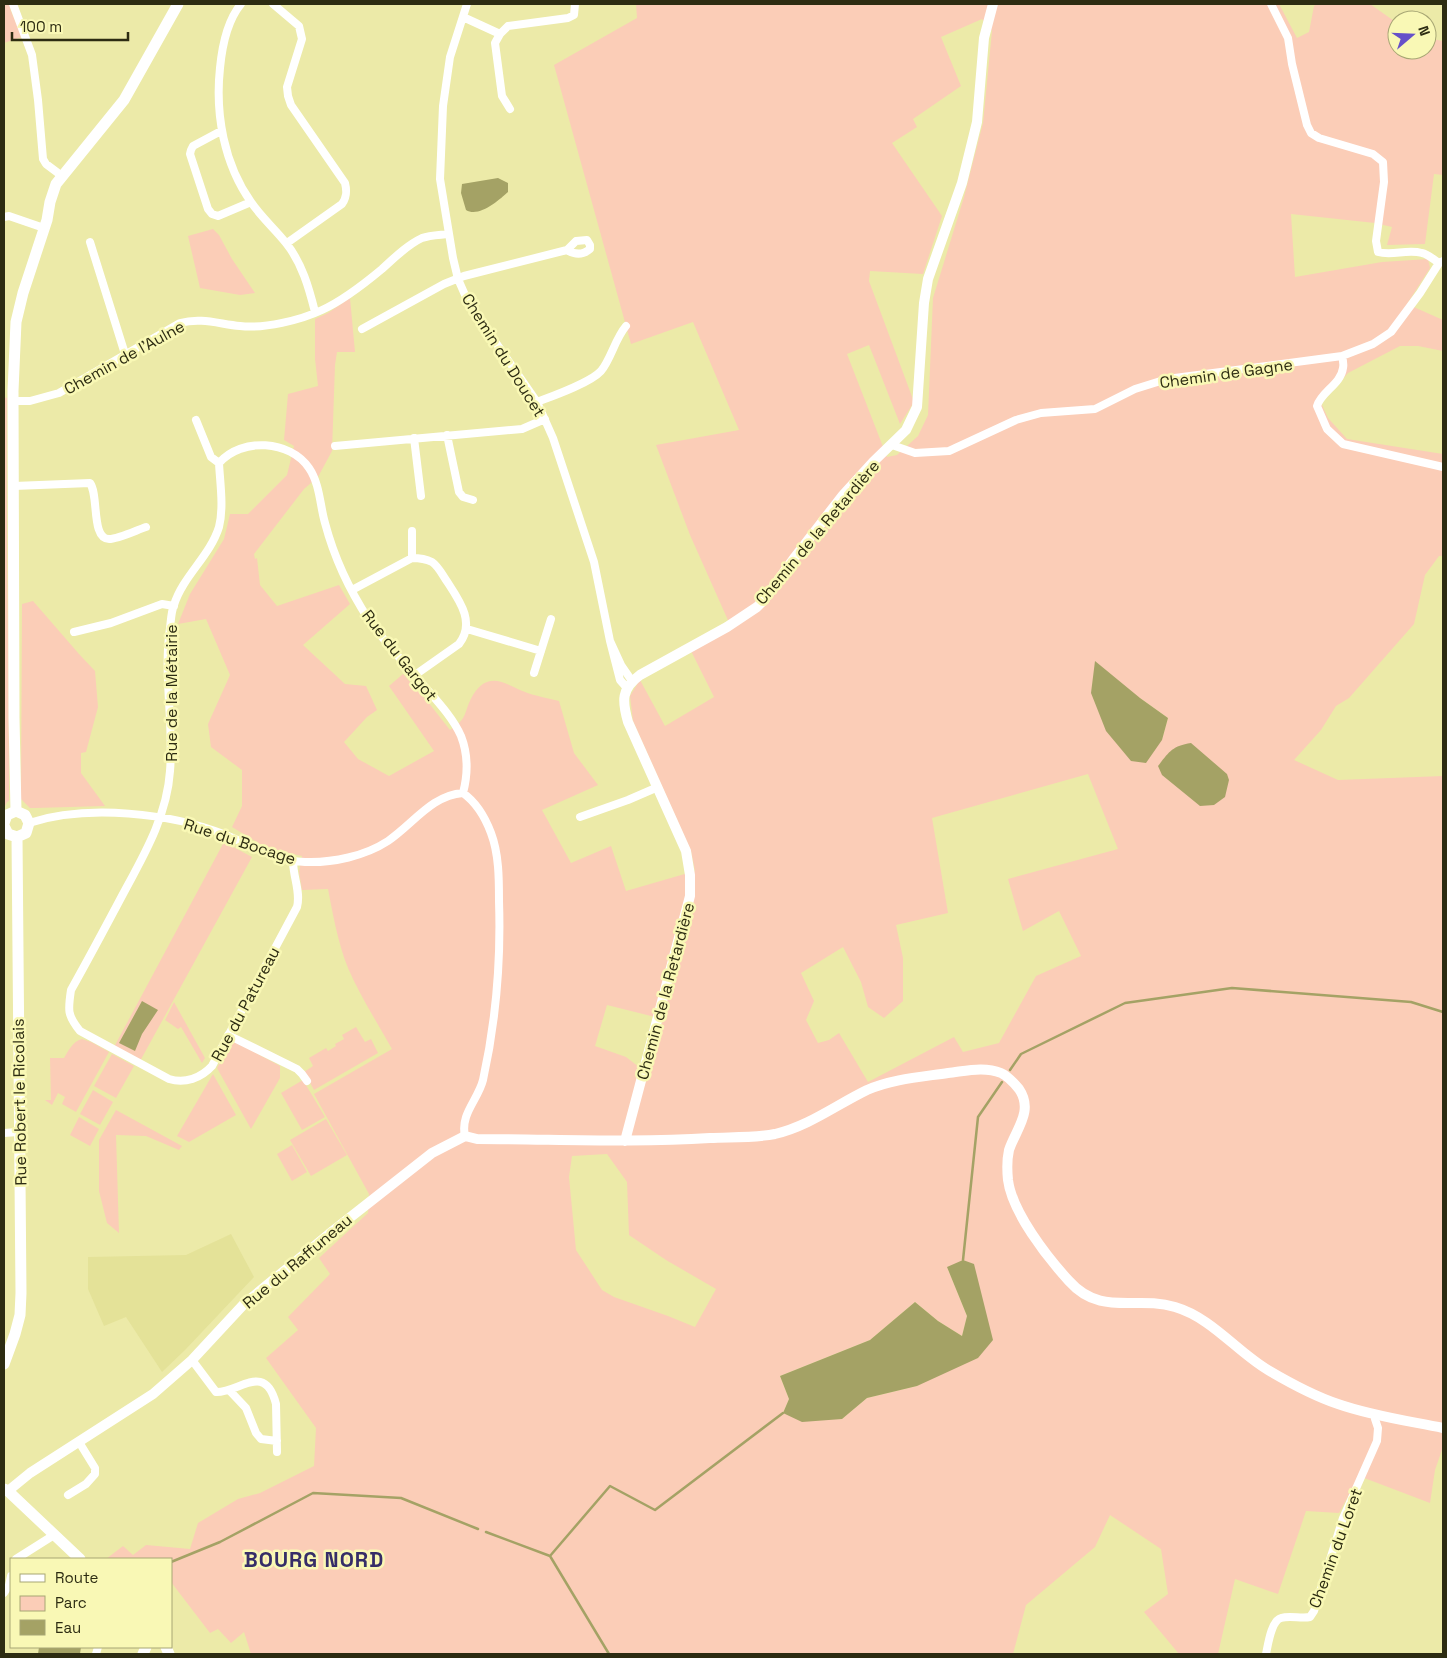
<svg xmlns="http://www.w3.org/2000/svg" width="1447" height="1658" font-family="'Space Grotesk',sans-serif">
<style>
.built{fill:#e4e298}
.green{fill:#fbcdb7;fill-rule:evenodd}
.water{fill:#a4a265}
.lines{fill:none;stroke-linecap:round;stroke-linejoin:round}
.stream{stroke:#a4a265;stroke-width:2.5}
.minor{stroke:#fff;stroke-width:8}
.tertiary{stroke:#fff;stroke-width:10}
.secondary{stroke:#fff;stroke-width:11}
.labels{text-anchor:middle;stroke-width:5;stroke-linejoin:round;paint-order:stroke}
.street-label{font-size:16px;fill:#2d2c12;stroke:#f9f8b5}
.district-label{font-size:21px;font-weight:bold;letter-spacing:1px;fill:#362d68;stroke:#f9f8b5}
</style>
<rect width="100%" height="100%" fill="#eceaa8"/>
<!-- built -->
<path class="built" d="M231 1234 254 1277 185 1350 162 1372 126 1317 104 1326 88 1289V1257L186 1255Z"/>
<!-- green -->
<path class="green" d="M4 4H17L10 9 22 37 4 43Z
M636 4H1279L1297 38 1309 32 1314 6 1316 4H1370L1397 23V50H1427V38L1443 41V175L1434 174 1425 244 1387 245 1392 227 1375 223 1291 214 1295 277 1382 262 1428 259 1430 268 1407 304 1443 320V351L1418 346H1400L1348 373 1321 403 1328 418 1347 439 1443 454V556H1439L1425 575 1414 624 1349 698 1336 706 1321 730 1294 760 1338 780 1443 776V1447L1435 1470 1430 1503 1359 1476 1339 1513 1306 1511 1278 1594 1235 1579 1218 1654H1179L1144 1612 1168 1594 1161 1549 1110 1515 1095 1547 1026 1605 1013 1654H251L244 1632 231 1643 218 1629 210 1633 171 1582V1559H106L123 1546 133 1555 146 1545 190 1549 198 1523 238 1499 260 1493 314 1466 316 1428 266 1358 298 1330 288 1317 330 1274 319 1258 368 1213 369 1194 314 1094 392 1049C377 1022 360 996 348 968 338 943 333 915 328 889L302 890 299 872 302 856 267 848 232 827 242 806V770L211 747 208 724 230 675 206 619 178 624 190 594 224 539 230 514H248L287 475 294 446 284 440 288 394 318 386 315 359V319L328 313 350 298 355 352H337L335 365 332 451 318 477 304 489 254 554 255 559 257 558 260 585 277 606 339 585 350 604 303 645 345 684 366 686 377 710 367 717 344 742 358 759 389 776 434 751 389 686 403 674 428 702 450 730C469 718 463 712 473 695 489 670 505 684 525 692 535 696 548 698 559 701L574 753 598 785 542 810 571 863 611 846 626 891 695 871 691 851 633 721 630 696 640 680 665 726 714 697 691 651 731 627 690 535 656 445 739 430 693 322 631 344 554 65 637 18ZM982 19 992 31 983 123 964 197 933 298 928 415 918 436 897 455 887 457 847 354 869 345 900 424 914 402 869 281 870 271 923 274 942 216 892 143 917 127 913 119 961 86 941 37ZM1140 698 1168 718 1162 740ZM1088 774 1118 849 1008 879 1023 931 1059 911 1081 956 1036 976 999 1043 963 1052 954 1037 868 1082 839 1033 829 1040 818 1043 806 1020 814 1001 801 973 843 947 861 982 868 1007 884 1018 903 1001V958L896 925 948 913 932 818ZM607 1005 663 1019 649 1068 639 1067 626 1057 595 1046ZM607 1154 627 1182 629 1235 666 1260 716 1289 695 1327 668 1316 614 1297 602 1290 576 1250 569 1177 572 1156ZM947 1267 993 1340 917 1386 867 1398 842 1419 783 1413 789 1399 780 1376 870 1340 915 1302 938 1321 962 1336 967 1316Z
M213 229 219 235 232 259 255 293 240 295 200 288 188 236Z
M4 397 7 398C6 533 9 667 9 801L7 802 4 808Z
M33 601 79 654 95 671 98 707 86 752 81 753V773L105 806 35 808H30L21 799 22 604Z
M224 842 252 857 139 1063 113 1049Z
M174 1002 205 1058 202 1063 181 1027 178 1029 165 1020Z
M356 1027 365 1042 371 1039 378 1053 314 1090 304 1072 313 1066 309 1058 326 1048 328 1051 336 1046 335 1044 344 1039 342 1035Z
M82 1039 91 1042 109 1052 76 1112 62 1104 65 1097 58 1093 52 1105 45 1100H51L50 1058H64C69 1050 72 1042 82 1039Z
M232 1040 280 1066V1078L251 1129 217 1068Z
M112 1054 134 1066 116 1098 94 1086Z
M213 1074 236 1115 189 1142 177 1136Z
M303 1080 325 1117 302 1130 281 1093Z
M93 1090 113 1102 100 1125 80 1114Z
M116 1110 182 1146 179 1150 146 1136 116 1135 119 1233 107 1223 99 1191V1140Z
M79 1117 99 1129 90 1146 70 1135Z
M326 1119 347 1155 311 1176 290 1140Z
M292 1145 307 1172 292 1181 277 1154Z"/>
<!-- water -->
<path class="water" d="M498 178 508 183V192C499 200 479 218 466 210L461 193 462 184Z
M1095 661 1140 698 1168 718 1162 740 1146 763 1131 761 1106 731 1091 693Z
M1191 743 1227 774 1229 780 1225 797 1214 805 1200 806 1162 775 1158 766C1169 752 1172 746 1191 743Z
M142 1001 158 1010 142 1034 135 1051 119 1043Z
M963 1260 974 1264 993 1340 978 1358 917 1386 867 1398 842 1419 802 1422 783 1413 789 1399 780 1376 870 1340 915 1302 938 1321 962 1336 967 1316 947 1267Z
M39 1647H81L80 1654H38Z"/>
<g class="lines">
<!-- stream -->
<path class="stream" d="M1010 1070 1021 1054 1125 1003 1232 988 1411 1002 1443 1012
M963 1260 978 1117 1002 1082
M486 1532 550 1556 609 1654
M550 1556 610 1486 655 1510 783 1413
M171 1562 220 1542 313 1493 401 1498 478 1529"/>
<!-- minor -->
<path class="minor" d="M13 4 32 55 38 100 43 159 46 164 62 176
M241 4C227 21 222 47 220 68 215 114 224 164 251 202 261 217 275 229 286 243 302 263 309 288 315 312
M273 4 299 26 302 39 287 87 288 96 291 105 345 183C347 191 347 197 342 204L287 243
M467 4 450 57 443 106 440 179 453 258 458 279 469 304 537 402 553 438 594 562 610 641
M1271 4 1288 38 1292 64 1307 125 1311 133 1319 138 1373 154 1383 162 1384 182 1376 241 1378 252C1392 256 1407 249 1422 253 1428 254 1434 260 1439 263
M463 17 500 34 508 26 568 18 574 15 575 4
M500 34 495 43 502 96 510 109
M221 131 193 146 191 150 190 154 208 209 212 214 218 216 251 202
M4 217 9 216 44 228
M90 242 125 354
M362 329 444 284 464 276 567 250 576 241 587 240 590 245V249C583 255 575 255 567 250
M1342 356C1343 360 1344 364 1343 368 1341 384 1321 392 1317 406L1327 429 1343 444 1443 467
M13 401H30L59 393 180 323C201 317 219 324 240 326 264 329 301 320 322 310 344 300 364 284 382 269 394 258 407 245 422 238 430 235 440 235 448 234
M537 402C553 396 590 383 601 371 611 359 615 339 626 326
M196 420 211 457 219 463
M447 435 459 492 463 497 473 500
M414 438 421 496
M892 445 915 453 949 451 1016 420 1041 413 1095 409 1135 389 1167 379 1342 356 1373 344 1391 332 1420 293 1439 263 1443 261
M335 446 522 429 545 419
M14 486 90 483C99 495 91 539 109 539 118 539 137 530 146 527
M412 531V558
M352 590 412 558C419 558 426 559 432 562 438 566 442 574 446 580 459 600 476 622 459 644L415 675
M467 629 541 651
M74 632 111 623 162 604 174 606
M534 673 551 619
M627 688 620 680 610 641 621 665 632 681
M580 817 628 800 658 787
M29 823C87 804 171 813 226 835 252 846 277 861 305 862 333 863 365 856 388 841 413 824 432 795 463 793 477 803 485 817 491 833 499 854 499 879 499 901 501 961 496 1021 483 1080 478 1100 460 1114 465 1136
M293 861C293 877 301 892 297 907L212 1066C201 1078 185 1084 169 1079L80 1031C67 1015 68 1010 71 990 89 958 106 926 123 894 144 855 167 816 170 771 174 724 163 675 170 628 171 621 171 612 174 605 183 576 210 556 219 527 224 507 220 483 219 463 242 437 290 440 309 468 320 484 320 506 325 523 334 557 350 591 369 620 386 644 406 665 425 687 438 702 453 718 461 736 468 754 468 774 463 793
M228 1035 297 1069 302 1074 307 1081
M4 1133 18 1132
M192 1360 216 1392C239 1393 265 1361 276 1404L277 1452
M230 1391 246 1408 256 1433 261 1439 277 1441
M68 1495 86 1484 95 1474V1468L79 1442
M16 1559 54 1535
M4 1593 9 1585 11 1576
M96 1654 98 1647
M1266 1654C1268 1645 1271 1621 1281 1618 1290 1615 1301 1619 1310 1617L1314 1611 1343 1518 1377 1441 1378 1428 1375 1419V1414"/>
<!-- tertiary -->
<path class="tertiary" d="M625 1141 690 896V875L686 851 628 722C622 701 621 689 640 675L727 627 757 607 764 600 795 557 843 495 873 462 906 430 917 407 924 303 928 279 962 183 977 122 984 38 993 4
M8 1491 30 1473 153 1394 192 1360 244 1304 329 1234 432 1153 465 1136 477 1139C554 1139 632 1143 710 1138 731 1137 755 1138 775 1134 809 1126 836 1105 867 1090 892 1079 921 1077 948 1073 966 1071 984 1066 1001 1073 1008 1076 1014 1083 1019 1089 1034 1111 1016 1129 1009 1150 1007 1159 1007 1170 1008 1180 1012 1212 1047 1257 1069 1281 1101 1317 1136 1295 1175 1307 1212 1318 1236 1351 1268 1370 1290 1383 1314 1396 1338 1404 1372 1416 1409 1421 1443 1428"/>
<!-- secondary -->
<path class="secondary" d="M16 811 14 718 13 391 16 322 23 293 47 220 50 202 56 184 124 100 178 4
M4 823 7 815 16 811 25 815 29 823 26 833 17 837 8 834 4 826
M4 1364 15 1334 20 1315 21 1293 17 837
M4 1489 8 1491 80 1559
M166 1647 169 1654
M143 1654 146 1647"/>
</g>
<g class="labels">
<!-- street labels -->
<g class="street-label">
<text transform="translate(504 355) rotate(58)" y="6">Chemin du Doucet</text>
<text transform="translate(124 357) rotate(-29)" y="6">Chemin de l'Aulne</text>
<text transform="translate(1226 373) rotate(-8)" y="6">Chemin de Gagne</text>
<text transform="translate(817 532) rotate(-50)" y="6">Chemin de la Retardière</text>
<text transform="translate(400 655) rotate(52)" y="6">Rue du Gargot</text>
<text transform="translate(171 693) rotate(-90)" y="6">Rue de la Métairie</text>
<text transform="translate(240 841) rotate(18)" y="6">Rue du Bocage</text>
<text transform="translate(665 991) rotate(-75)" y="6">Chemin de la Retardière</text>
<text transform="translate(245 1004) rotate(-62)" y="6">Rue du Patureau</text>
<text transform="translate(19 1102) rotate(-91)" y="6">Rue Robert le Ricolais</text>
<text transform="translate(297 1261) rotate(-40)" y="6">Rue du Raffuneau</text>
<text transform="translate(1335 1548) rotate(-70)" y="6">Chemin du Loret</text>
</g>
<!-- district labels -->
<g class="district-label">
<text x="314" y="1567">BOURG NORD</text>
</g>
</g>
<!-- border -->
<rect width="1447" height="1658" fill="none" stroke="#2d2c12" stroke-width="10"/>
<!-- legend -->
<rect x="10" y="1558" width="162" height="90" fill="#f9f8b5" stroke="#a7a674"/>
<rect x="20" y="1574" width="25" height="8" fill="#ffffff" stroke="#a7a674"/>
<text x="55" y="1583" font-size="15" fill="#2d2c12">Route</text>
<rect x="20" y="1596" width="25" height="15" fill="#fbcdb7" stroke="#a7a674"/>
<text x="55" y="1608" font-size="15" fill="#2d2c12">Parc</text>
<rect x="20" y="1620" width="25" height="15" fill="#a4a265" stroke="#a7a674"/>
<text x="55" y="1633" font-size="15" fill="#2d2c12">Eau</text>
<!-- north arrow -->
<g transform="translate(1412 35) rotate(71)"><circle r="24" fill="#f9f8b5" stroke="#a7a674"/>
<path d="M0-4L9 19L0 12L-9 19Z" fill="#6650c9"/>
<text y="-8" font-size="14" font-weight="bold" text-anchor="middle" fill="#2d2c12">N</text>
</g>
<!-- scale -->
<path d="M12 32v8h116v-8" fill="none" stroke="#2d2c12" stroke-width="2.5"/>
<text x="20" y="32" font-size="15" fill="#2d2c12" stroke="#f9f8b5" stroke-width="4" paint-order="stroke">100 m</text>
</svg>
